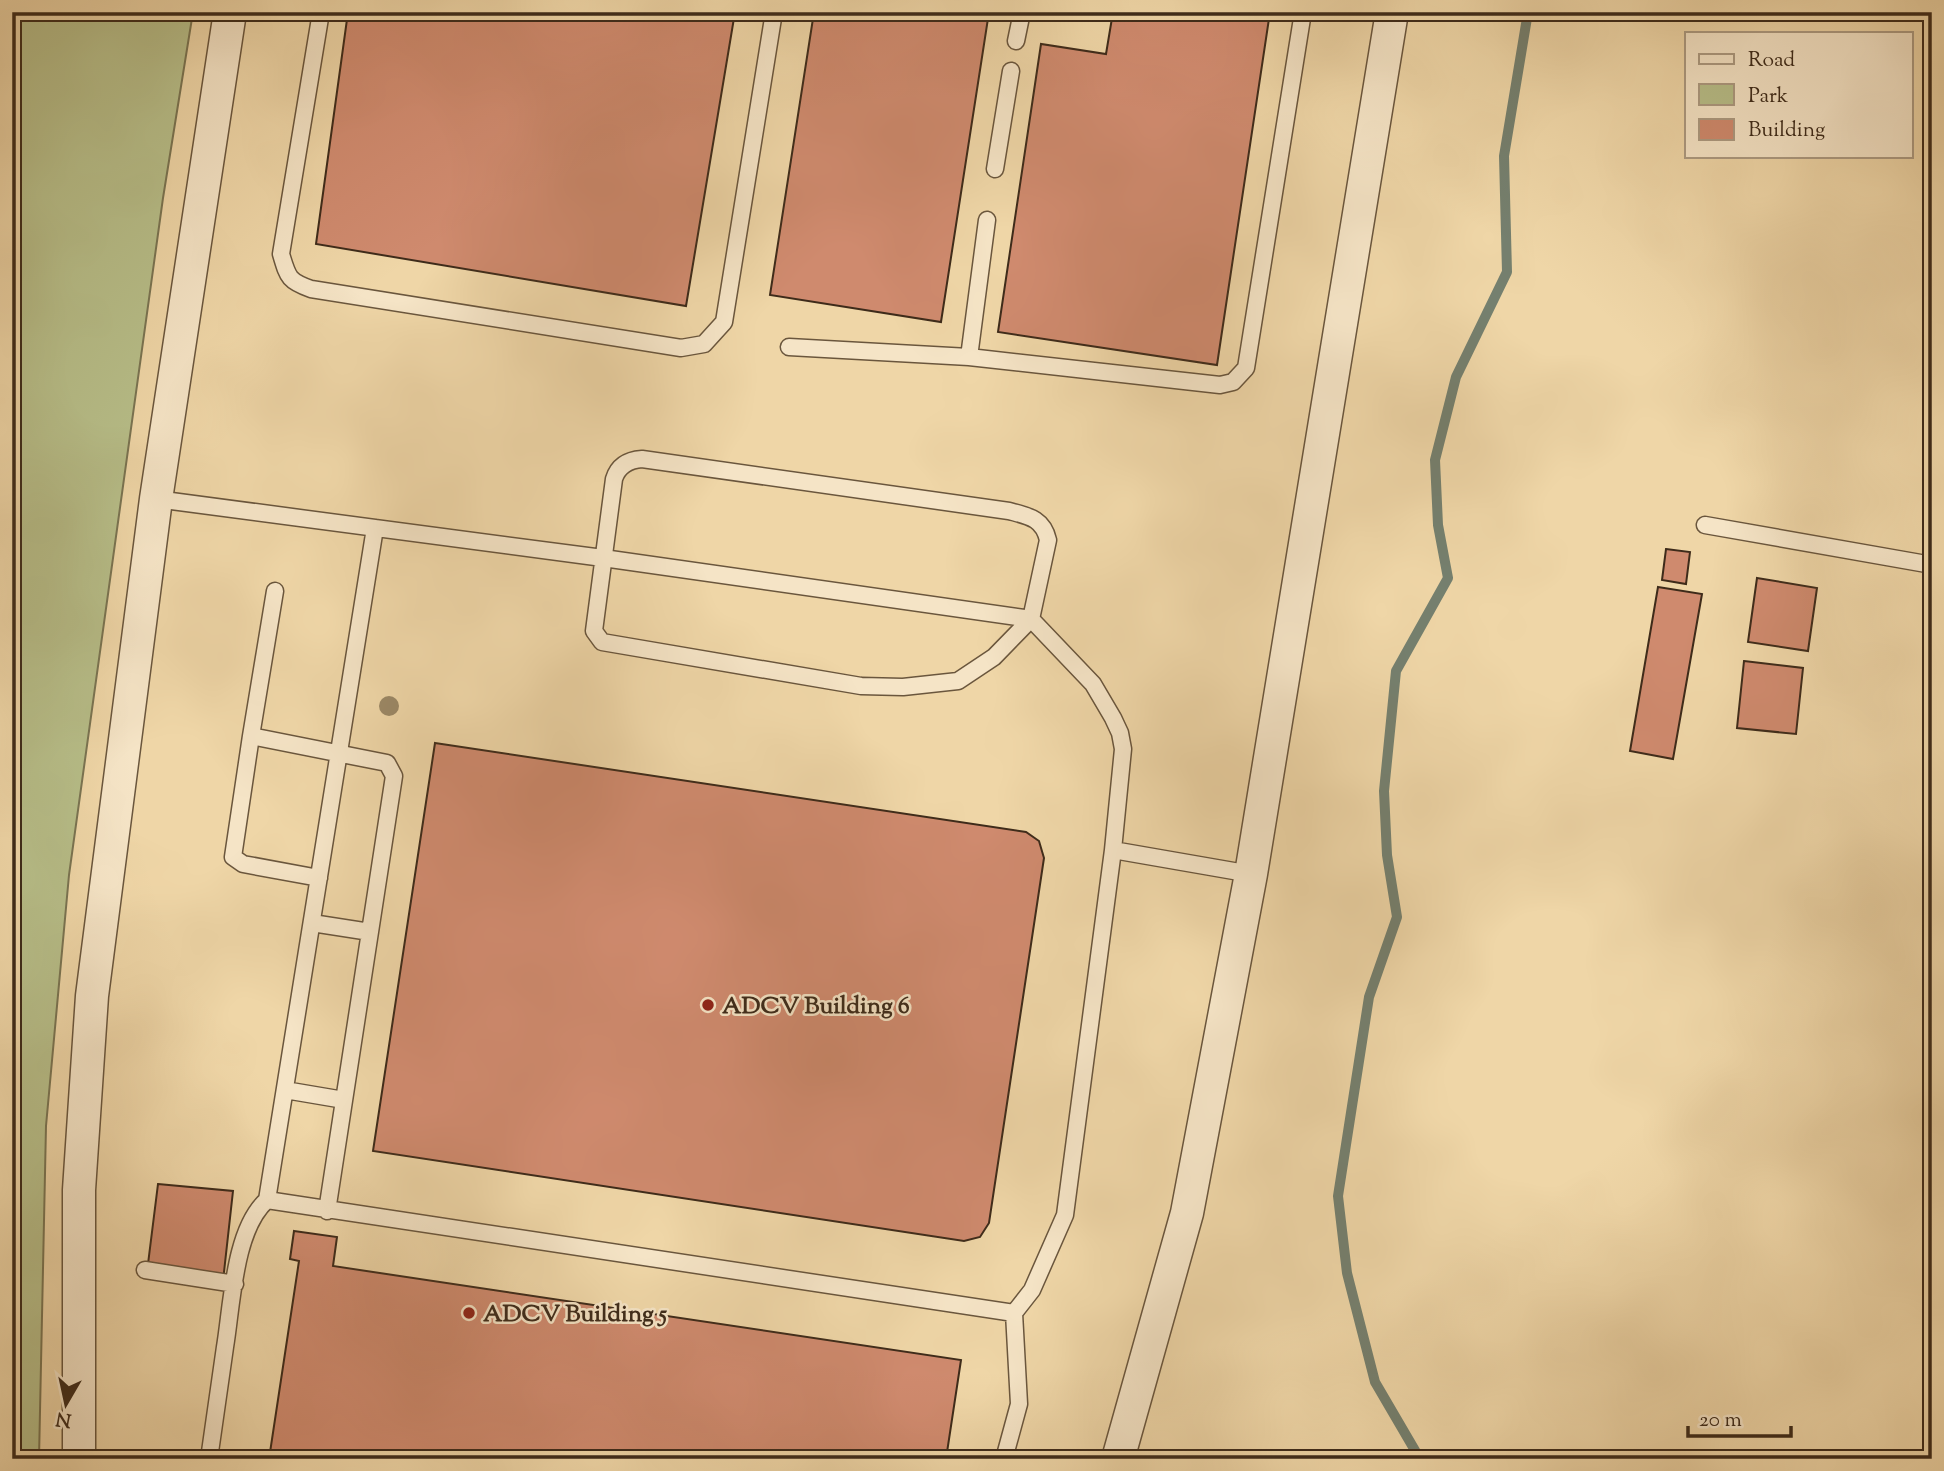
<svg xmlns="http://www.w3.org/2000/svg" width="1944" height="1471" font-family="'Sorts Mill Goudy',serif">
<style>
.green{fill:#b7be89;stroke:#7a7452;stroke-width:2}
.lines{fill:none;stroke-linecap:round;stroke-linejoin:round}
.stream{stroke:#75806f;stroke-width:10}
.building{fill:#cf8a6e;stroke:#3e2b1a;stroke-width:2}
.service-casing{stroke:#6a563d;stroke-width:19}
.minor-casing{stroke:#6a563d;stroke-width:35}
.service{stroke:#f5e4c6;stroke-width:16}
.minor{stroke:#f5e4c6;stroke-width:32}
.tree{fill:#9b8866}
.poi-dot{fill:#8f2418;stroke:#f5e4c6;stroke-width:2.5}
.labels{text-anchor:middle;stroke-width:5;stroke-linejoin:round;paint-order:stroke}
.poi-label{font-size:24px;font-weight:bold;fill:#3e2b1a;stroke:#f5e4c6;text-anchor:start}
</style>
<rect width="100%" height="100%" fill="#efd6a7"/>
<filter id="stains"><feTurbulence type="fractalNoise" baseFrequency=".00286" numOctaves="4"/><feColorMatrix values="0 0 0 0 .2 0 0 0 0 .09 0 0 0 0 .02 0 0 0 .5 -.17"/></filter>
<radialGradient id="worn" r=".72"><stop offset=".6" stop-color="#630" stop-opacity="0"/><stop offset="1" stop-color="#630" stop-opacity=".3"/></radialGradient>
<!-- green -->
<path class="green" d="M12 12H193L163 198 69 875 46 1126 39 1459H12Z"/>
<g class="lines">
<!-- stream -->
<path class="stream" d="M1420 1459 1375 1382 1347 1273 1338 1196 1369 997 1397 917 1387 855 1384 791 1396 671 1448 578 1438 525 1435 460 1456 377 1507 272 1504 156 1528 12"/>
</g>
<!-- building -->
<path class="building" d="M348 12H735L686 306 316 244Z
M814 12H989L941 322 770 295Z
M1113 12H1270L1217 365 998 332 1041 44 1106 54Z
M1666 549 1690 552 1686 584 1662 580Z
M1757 578 1817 588 1808 651 1748 642Z
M1658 587 1702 594 1673 759 1630 751Z
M1744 661 1803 668 1796 734 1737 728Z
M435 743 1026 832 1039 841 1044 858 989 1223 980 1237 964 1241 373 1151Z
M158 1184 233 1191 223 1281 148 1264Z
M294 1231 337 1237 333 1266 961 1360 946 1459H269L299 1261 290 1259Z"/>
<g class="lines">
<!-- service casing -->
<g class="service-casing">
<path id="service" d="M321 12 281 254C288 277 288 281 311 289L681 348 704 344 724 322 774 12
M1016 41 1022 12
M995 169 1011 71
M789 347 969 357 1220 385 1233 382 1246 368 1303 12
M969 357 987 220
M642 459 1009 511C1028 516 1043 518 1048 540L1031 619 994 657 958 681 903 687 861 686 602 642 594 631 614 479C618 466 628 460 642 459Z
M156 499 603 558 1031 619 1093 684 1113 718 1120 733 1123 749 1113 850
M1705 525 1932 565
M275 591 251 736 387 763 394 776 327 1211
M251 736 233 857 243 864 319 878
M312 923 370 932
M285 1090 344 1100
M267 1200 1014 1313
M145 1270 235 1284
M209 1459C214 1422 220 1384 225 1347 232 1305 234 1229 267 1200L375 528
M1004 1459 1019 1404 1014 1313 1032 1290 1065 1215 1113 850 1251 874"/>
</g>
<!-- minor casing -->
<g class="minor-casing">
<path id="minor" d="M79 1459V1190L92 996 156 499 230 12
M1118 1459 1187 1213 1251 874 1392 12"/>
</g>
<!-- service -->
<use href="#service" class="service"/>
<!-- minor -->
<use href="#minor" class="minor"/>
</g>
<!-- trees -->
<circle class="tree" cx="389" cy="706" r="10"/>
<!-- markers -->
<g class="poi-dot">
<circle cx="708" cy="1005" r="7"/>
<circle cx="469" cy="1313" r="7"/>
</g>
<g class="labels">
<!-- poi labels -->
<g class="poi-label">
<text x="722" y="1013">ADCV Building 6</text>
<text x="483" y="1321">ADCV Building 5</text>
</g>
</g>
<!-- margin -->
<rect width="1944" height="1471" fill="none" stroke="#efd6a7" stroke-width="42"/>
<rect x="14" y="14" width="1916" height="1443" fill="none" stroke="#3e2b1a" stroke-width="3.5"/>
<rect x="21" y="21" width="1902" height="1429" fill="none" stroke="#3e2b1a" stroke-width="2"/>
<!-- legend -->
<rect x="1685" y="32" width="228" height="126" fill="#f5e4c6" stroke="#ac9a81" stroke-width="2"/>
<rect x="1699" y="54" width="35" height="10" fill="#f5e4c6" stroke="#ac9a81" stroke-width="2"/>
<text x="1748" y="66" font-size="21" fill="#3e2b1a">Road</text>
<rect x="1699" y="84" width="35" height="21" fill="#b7be89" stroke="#ac9a81" stroke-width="2"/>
<text x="1748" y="102" font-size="21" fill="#3e2b1a">Park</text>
<rect x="1699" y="119" width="35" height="21" fill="#cf8a6e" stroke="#ac9a81" stroke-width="2"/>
<text x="1748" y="136" font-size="21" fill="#3e2b1a">Building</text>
<!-- north arrow -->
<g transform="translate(66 1404) rotate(189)" stroke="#f5e4c6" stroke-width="5" paint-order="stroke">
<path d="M0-5L12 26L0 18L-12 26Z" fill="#3e2b1a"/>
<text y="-10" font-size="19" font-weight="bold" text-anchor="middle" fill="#3e2b1a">N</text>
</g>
<!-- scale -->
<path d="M1688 1426v10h103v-10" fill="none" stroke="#3e2b1a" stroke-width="3.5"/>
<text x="1699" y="1426" font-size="21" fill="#3e2b1a" stroke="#f5e4c6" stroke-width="5" paint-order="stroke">20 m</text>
<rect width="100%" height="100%" filter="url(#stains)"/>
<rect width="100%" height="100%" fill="url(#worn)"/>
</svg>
